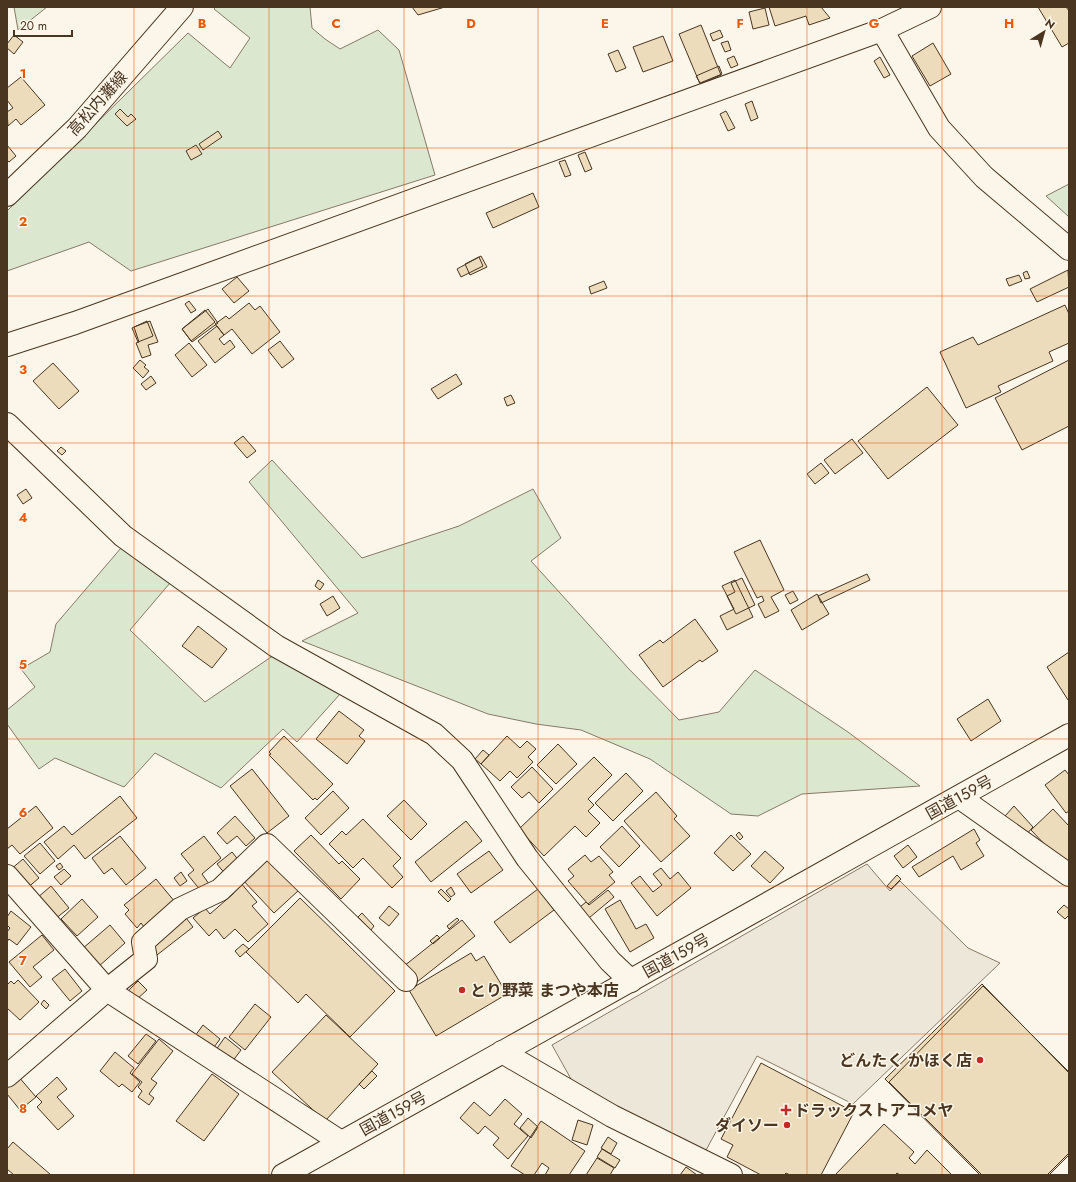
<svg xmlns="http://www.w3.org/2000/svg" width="1076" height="1182" font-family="Jost,'Noto Sans JP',sans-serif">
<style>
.green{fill:#dce7d0;stroke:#887966}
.parking{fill:#ede7d9;stroke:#887966}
.building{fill:#ecdcbc;stroke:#4a3520}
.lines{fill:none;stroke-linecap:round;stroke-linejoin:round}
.minor-casing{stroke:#4a3520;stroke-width:24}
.major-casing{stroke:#4a3520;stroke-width:24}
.highway-casing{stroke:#4a3520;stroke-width:24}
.minor{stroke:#fbf6e9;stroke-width:22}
.major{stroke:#fbf6e9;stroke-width:22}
.highway{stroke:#fbf6e9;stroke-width:22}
.grid{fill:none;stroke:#e8590c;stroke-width:1;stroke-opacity:0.55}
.poi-dot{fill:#c62828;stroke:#fbf6e9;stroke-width:1.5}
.labels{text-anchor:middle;stroke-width:3;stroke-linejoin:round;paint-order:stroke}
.street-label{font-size:16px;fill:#4a3520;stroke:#fbf6e9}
.poi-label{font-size:16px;font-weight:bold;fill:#4a3520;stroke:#fbf6e9;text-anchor:start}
.grid-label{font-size:13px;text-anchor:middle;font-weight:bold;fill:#e8590c;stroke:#fbf6e9;stroke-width:3;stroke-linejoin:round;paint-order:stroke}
</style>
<rect width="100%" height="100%" fill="#fbf6e9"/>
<!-- green -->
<path class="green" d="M14 7H47L18 30Z
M216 7H310L312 28 325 39 340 49 378 30 399 50 435 175 131 271 89 242 7 271V211L188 33 230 68 250 38 214 9Z
M1069 184V217L1046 196Z
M272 460 362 558 459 526 533 489 561 538 531 561 628 668 679 720 719 712 755 670 848 732 920 786 802 794 758 816 731 814 650 759 581 730 536 724 488 714 302 641 358 613 249 482Z
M121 548 170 583 130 630 205 702 274 655 341 693 297 742 283 729 221 788 155 753 124 787 55 758 39 769 7 724V710L35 687 21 669 50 652 56 624Z"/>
<!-- parking -->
<path class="parking" d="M867 864 890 891 900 881 968 948 1000 963 853 1104 757 1056 705 1152 576 1088 552 1045Z"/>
<!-- building -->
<path class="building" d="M412 7H445L418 15Z
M769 7H821L830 18 809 25 806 16 775 26Z
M1038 7H1066L1069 11V43L1062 47Z
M765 8 769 25 753 29 749 12Z
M701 25 721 75 700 84 679 34Z
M720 30 723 37 713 41 710 34Z
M14 35 23 42 14 54 7 48V44Z
M663 36 673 61 643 72 633 47Z
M728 41 731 50 725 52 721 43Z
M933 43 951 74 930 86 912 56Z
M618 50 626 68 616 72 608 54Z
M734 56 738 65 731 68 727 59Z
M880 57 890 75 884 78 874 61Z
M719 66 722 74 700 83 696 76Z
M21 77 45 105 21 125 16 119 8 126 7 112 13 108 7 100V88Z
M752 101 758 118 751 121 745 104Z
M120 109 128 117 131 114 136 119 127 126 115 114Z
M726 111 735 128 728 131 720 114Z
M218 131 222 137 203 150 199 144Z
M7 145 16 156 9 162 7 160Z
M196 145 202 154 191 160 186 151Z
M585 152 592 169 585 172 578 155Z
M565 160 571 175 565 177 559 162Z
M533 193 539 207 493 228 486 213Z
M481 256 487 267 470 275 465 264Z
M479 257 483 266 461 277 457 269Z
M1068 270 1069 287 1037 302 1030 289Z
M1027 271 1030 278 1025 279 1023 273Z
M1019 275 1022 281 1009 286 1006 279Z
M237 277 249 291 234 303 222 289Z
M604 281 607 288 591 294 589 287Z
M189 301 196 310 191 313 185 304Z
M249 303 255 310 260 306 280 332 252 354 232 329 224 335 215 324 226 316 229 319Z
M1065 305 1069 314V343L1049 352 1053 361 998 386 1001 392 966 408 940 352 973 337 978 345Z
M208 309 218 323 192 342 182 329Z
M205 310 215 322 191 341 182 329Z
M147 321 153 336 138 342 132 328Z
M150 321 158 342 148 345 151 355 142 358 136 343 139 342 134 327Z
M217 326 224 335 219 339 224 345 230 340 235 347 215 363 198 341Z
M280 341 294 359 282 368 268 350Z
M189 343 207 365 192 377 175 355Z
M140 360 146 365 144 367 149 371 143 378 133 368Z
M1069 360V426L1022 450 995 398Z
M53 363 79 391 59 409 33 381Z
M456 374 462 384 438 399 431 389Z
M151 376 156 383 146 390 141 384Z
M927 387 958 425 888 479 858 441Z
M511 395 515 403 507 406 504 398Z
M243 436 256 451 247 458 234 443Z
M852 439 863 453 835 474 824 460Z
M61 447 66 451 62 455 57 451Z
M821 463 829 473 815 484 807 474Z
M26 489 32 498 23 504 17 495Z
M760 540 784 590 771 597 779 611 765 618 758 604 764 601 762 596 757 598 734 552Z
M867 574 870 580 821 603 818 596Z
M742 578 755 605 736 614 727 596 735 592 731 583Z
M318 580 324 584 320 590 315 586Z
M735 580 753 617 727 630 720 616 734 609 722 586Z
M793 591 798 600 790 604 785 595Z
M817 594 829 614 802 630 791 610Z
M333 596 340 608 327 616 320 604Z
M695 619 718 651 702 662 700 660 663 687 639 655 660 640 663 643Z
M198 626 227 649 212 668 182 646Z
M1069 652V699L1068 700 1047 667Z
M988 699 1001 721 971 741 957 719Z
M339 711 364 730 359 736 365 741 347 764 316 739Z
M284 736 333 784 317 800 315 798 313 800 269 755 271 754 269 752Z
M507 736 520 748 527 741 536 749 528 757 533 762 517 778 510 771 500 781 481 764Z
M558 744 577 764 556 784 537 765Z
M483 750 489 755 481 764 475 759Z
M594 757 612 775 588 799 594 805 588 811 600 823 586 837 575 826 544 856 519 829Z
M532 767 553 789 539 803 529 792 522 798 511 787Z
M252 769 289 816 267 833 230 786Z
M1065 770 1069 775V811L1066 813 1045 785Z
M626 773 643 791 613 821 595 803Z
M333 791 349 808 321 835 305 818Z
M656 792 677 816 674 819 690 836 661 862 624 821Z
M120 796 137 818 85 859 74 845 58 859 44 842 64 826 72 835Z
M404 800 427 824 411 840 387 816Z
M36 806 53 828 20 854 12 845 7 849V829Z
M1014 806 1033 827 1025 836 1005 816Z
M1053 809 1069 826V870L1031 830Z
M235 816 255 838 246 846 237 836 227 844 217 833Z
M363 819 401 858 393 866 403 877 392 888 363 858 353 868 329 844 342 831 346 835Z
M466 821 482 841 431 882 415 862Z
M622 826 640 846 619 867 600 847Z
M974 829 980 840 976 843 984 856 961 870 953 856 919 877 912 867Z
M739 832 743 837 740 840 736 835Z
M311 835 339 864 342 861 360 879 341 899 294 851Z
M731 835 751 854 733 871 714 853Z
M120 836 146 868 126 885 112 868 104 874 92 858Z
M204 836 221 858 202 874 209 884 201 891 188 875 194 870 181 854Z
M40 843 55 861 40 874 24 856Z
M908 845 917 857 903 868 894 856Z
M489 851 503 870 471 893 457 874Z
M765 851 784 868 770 883 751 866Z
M232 852 240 862 226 875 217 864Z
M265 853 299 890 274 913 240 877Z
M585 855 591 862 599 856 613 872 609 875 615 882 588 904 568 881 574 876 568 869Z
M23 859 39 878 26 889 10 870Z
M60 863 63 867 59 870 56 866Z
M661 868 670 879 678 872 691 888 657 916 631 883 640 876 653 892 662 885 653 874Z
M64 869 71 876 61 885 54 877Z
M181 872 187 881 180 886 174 878Z
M897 875 901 879 891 889 887 886Z
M156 879 175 902 144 927 141 923 137 928 125 914 129 910 124 905Z
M239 881 257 902 252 906 268 924 248 942 235 929 224 939 216 929 209 936 193 918 205 908 210 914 234 893 230 889Z
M51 886 69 908 55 919 37 898Z
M451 887 455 894 451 897 446 891Z
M441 889 451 899 448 902 438 892Z
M538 889 554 910 510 943 494 922Z
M608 890 614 897 589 918 580 907 586 902 589 905Z
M300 898 395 991 350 1037 306 994 298 1003 246 952Z
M82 899 98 917 77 936 61 919Z
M620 900 636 929 646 924 654 938 630 952 605 909Z
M1064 905 1069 909V915L1065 919 1057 912Z
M389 906 399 914 389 926 379 918Z
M11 911 31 927 17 945 9 939 7 942V932L10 928 7 925V917Z
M362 913 374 926 371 930 358 917Z
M183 914 193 927 157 955 147 942Z
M457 918 459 920 449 929 447 926Z
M462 920 475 936 417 982 404 966Z
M110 925 125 943 98 967 82 949Z
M42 935 54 950 33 967 42 977 30 987 9 962Z
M437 935 440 938 433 944 430 941Z
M243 944 249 949 240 957 235 951Z
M471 953 476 961 484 956 507 994 436 1036 409 990Z
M65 969 82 991 70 1001 52 979Z
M18 980 39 1002 20 1020 7 1008V985L11 981 14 984Z
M138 981 147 990 135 1001 126 993Z
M982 984 1069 1073V1155L1049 1175H980L885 1079Z
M983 986 1069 1072V1153L1047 1175H982L889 1082Z
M44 1000 49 1005 46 1009 41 1004Z
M255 1004 271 1017 245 1050 229 1037Z
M326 1015 378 1064 325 1121 272 1072Z
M203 1025 220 1039 209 1054 192 1040Z
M146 1034 156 1041 138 1064 128 1056Z
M225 1037 241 1050 229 1066 213 1054Z
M159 1039 173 1051 151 1079 157 1083 149 1094 154 1098 149 1105 138 1097 142 1091 138 1087 142 1082 132 1074Z
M115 1052 134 1068 130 1073 140 1082 132 1092 122 1084 119 1087 100 1071Z
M761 1063 854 1112 821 1175H790L786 1173 784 1175H761L727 1157 733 1145 721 1139Z
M372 1071 377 1076 364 1089 359 1084Z
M212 1074 239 1094 204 1141 176 1121Z
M18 1076 36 1097 20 1110 7 1094V1085Z
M57 1077 67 1089 57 1097 74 1116 58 1130 37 1107 42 1102 36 1096Z
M505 1099 522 1114 514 1124 528 1136 508 1159 493 1145 499 1138 485 1126 478 1134 460 1118 474 1102 490 1116Z
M528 1118 538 1127 531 1138 520 1128Z
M578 1120 593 1125 587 1145 572 1140Z
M541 1121 585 1151 569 1175H545L549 1168 542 1163 534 1175H525L511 1166Z
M884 1124 914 1152 909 1158 915 1164 927 1150 952 1175H900L897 1173 895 1175H835Z
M608 1137 617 1143 611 1154 601 1148Z
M13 1142 51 1175H14L7 1169V1149Z
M602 1149 620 1160 615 1168 597 1157Z
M597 1158 614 1168 610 1175H586Z
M686 1167 697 1175H680Z"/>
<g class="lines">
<!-- minor casing -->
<g class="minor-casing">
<path id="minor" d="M882 30 939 128 984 177 1069 249
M7 345 75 323 882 30 930 7
M7 424 123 536 276 646 434 734 462 760 527 858 610 961 631 981
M959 797 1069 875
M7 876 107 990 7 1076
M502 1052 612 1116 731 1175
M341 1142 107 990 146 959 143 942 180 909 220 890 267 845 406 980"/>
</g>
<!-- major casing -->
<g class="major-casing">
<path id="major" d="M7 195 77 128 182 7"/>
</g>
<!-- highway casing -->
<g class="highway-casing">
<path id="highway" d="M283 1175 1069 735"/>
</g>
<!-- minor -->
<use href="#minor" class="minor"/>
<!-- major -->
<use href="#major" class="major"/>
<!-- highway -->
<use href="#highway" class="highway"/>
</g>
<!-- grid -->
<path class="grid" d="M134 7V1175M269 7V1175M404 7V1175M538 7V1175M672 7V1175M807 7V1175M942 7V1175M7 148H1069M7 296H1069M7 443H1069M7 591H1069M7 739H1069M7 886H1069M7 1034H1069"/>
<!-- markers -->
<g class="poi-dot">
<circle cx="462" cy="990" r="4"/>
<circle cx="980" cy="1060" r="4"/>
<path d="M784 1104h4v4h4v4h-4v4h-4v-4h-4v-4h4z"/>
<circle cx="787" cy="1125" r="4"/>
</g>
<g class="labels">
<!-- street labels -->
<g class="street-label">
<text transform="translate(97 103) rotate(-48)" y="6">高松内灘線</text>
<text transform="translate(959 797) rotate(-29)" y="6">国道159号</text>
<text transform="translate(676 955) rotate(-29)" y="6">国道159号</text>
<text transform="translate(393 1113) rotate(-29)" y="6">国道159号</text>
</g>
<!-- poi labels -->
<g class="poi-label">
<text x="470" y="996">とり野菜 まつや本店</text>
<text x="972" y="1066" text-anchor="end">どんたく かほく店</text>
<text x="794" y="1116">ドラックストアコメヤ</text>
<text x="779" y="1131" text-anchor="end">ダイソー</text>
</g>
</g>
<g class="grid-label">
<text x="202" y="28">B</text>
<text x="336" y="28">C</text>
<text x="471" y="28">D</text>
<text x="605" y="28">E</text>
<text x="740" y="28">F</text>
<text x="874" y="28">G</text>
<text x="1009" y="28">H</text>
<text x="23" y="78">1</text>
<text x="23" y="226">2</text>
<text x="23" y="374">3</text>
<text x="23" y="522">4</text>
<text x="23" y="669">5</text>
<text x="23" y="817">6</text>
<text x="23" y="965">7</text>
<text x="23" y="1113">8</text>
</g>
<!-- border -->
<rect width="1076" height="1182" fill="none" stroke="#4a3520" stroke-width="16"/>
<!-- north arrow -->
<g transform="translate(1044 32) rotate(37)" stroke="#fbf6e9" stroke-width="3" paint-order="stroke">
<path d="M0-3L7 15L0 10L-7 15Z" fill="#4a3520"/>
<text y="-6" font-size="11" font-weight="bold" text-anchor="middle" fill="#4a3520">N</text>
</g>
<!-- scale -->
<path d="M14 30v6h58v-6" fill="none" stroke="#4a3520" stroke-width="2"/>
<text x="20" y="30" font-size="12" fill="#4a3520" stroke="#fbf6e9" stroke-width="3" paint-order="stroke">20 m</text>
</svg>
